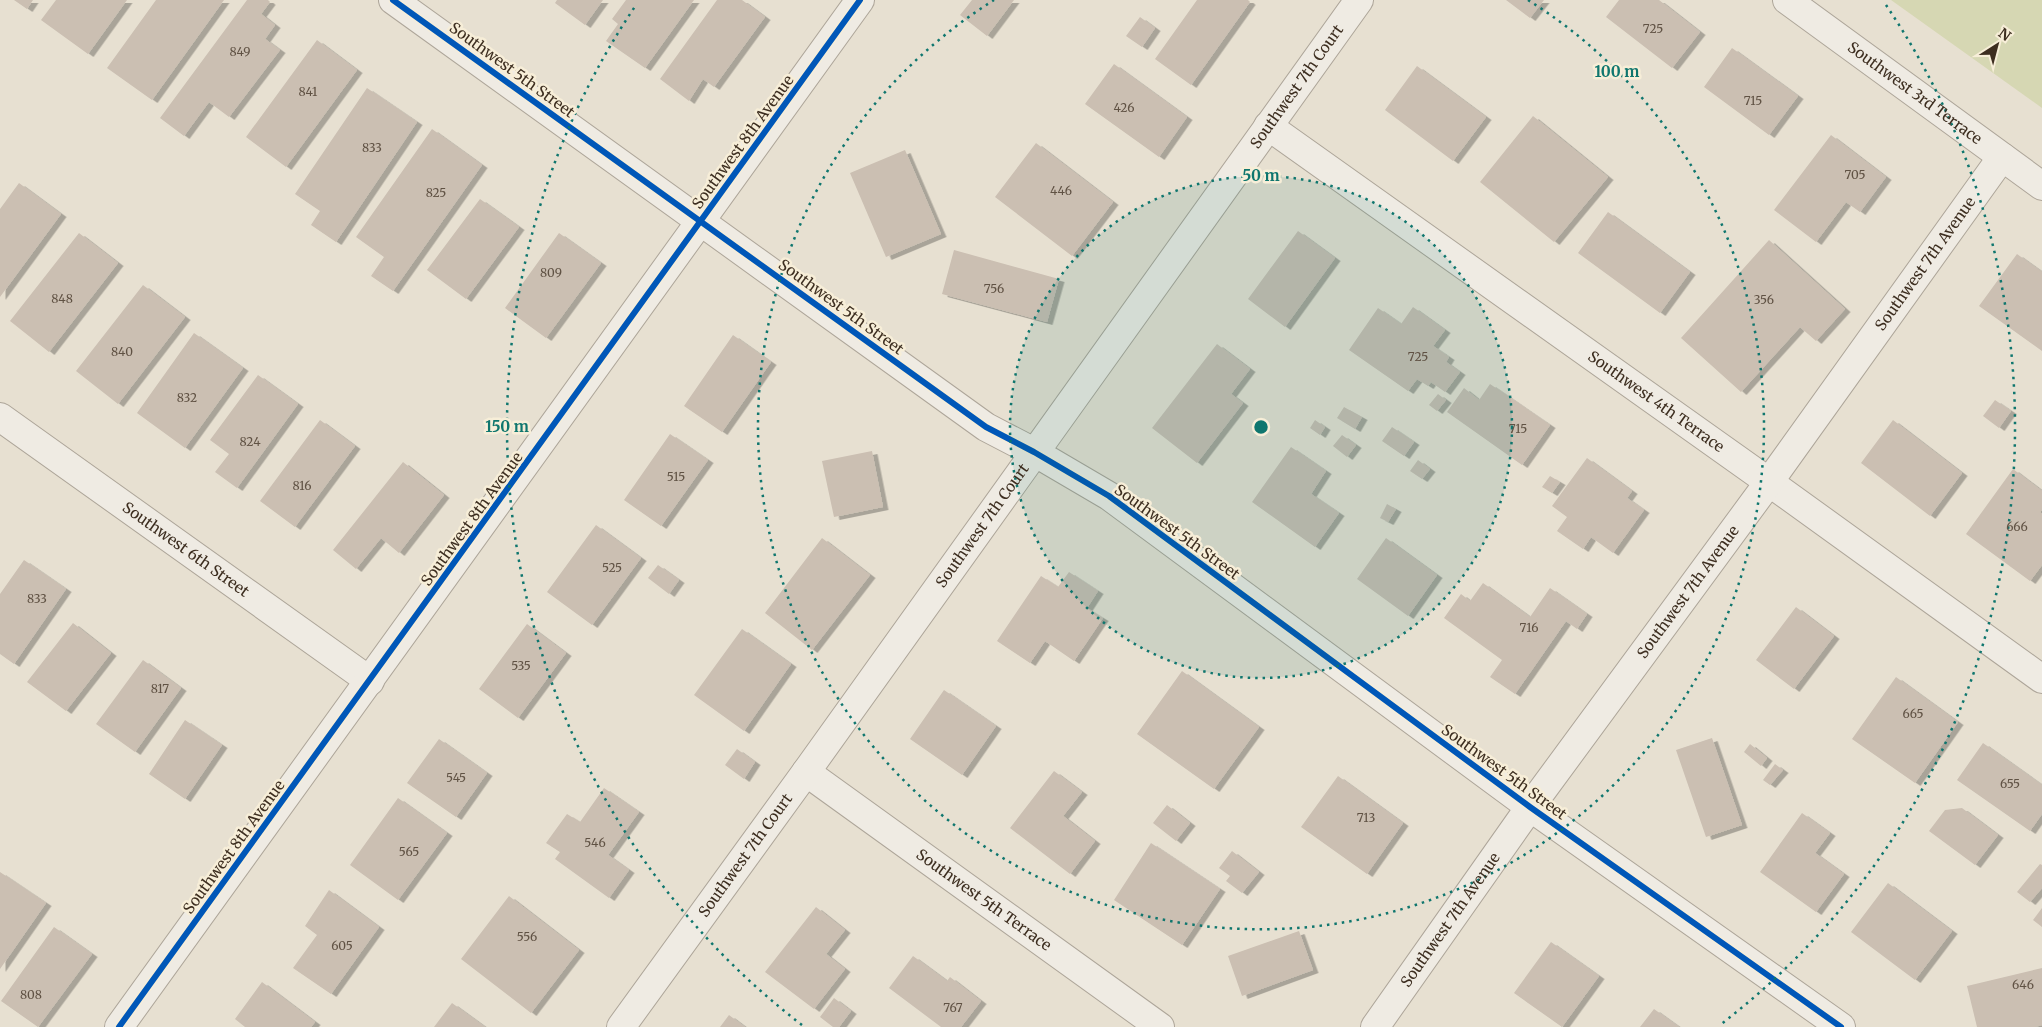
<svg xmlns="http://www.w3.org/2000/svg" width="2042" height="1027" font-family="Merriweather,serif">
<style>
.green{fill:#d6d7b3}
.building{fill:#cbbfb2;filter:url(#shadow)}
.lines{fill:none;stroke-linecap:round;stroke-linejoin:round}
.minor-casing{stroke:#ada599;stroke-width:30}
.minor{stroke:#efebe3;stroke-width:28}
.cycleway-casing{stroke:#f7eed8;stroke-width:9}
.cycleway{stroke:#0057b8;stroke-width:6}
.ring{fill:none;stroke:#0f766e;stroke-width:2.5;stroke-dasharray:2.5 5}
.labels{text-anchor:middle;stroke-width:5;stroke-linejoin:round;paint-order:stroke}
.number-label{font-size:12px;fill:#605244}
.street-label{font-size:15px;fill:#3d2e20;stroke:#f7eed8}
.centre{fill:#0f766e;stroke:#f7eed8;stroke-width:2.5}
.ring-label{font-size:15px;text-anchor:middle;font-weight:bold;fill:#0f766e;stroke:#f7eed8;stroke-width:5;stroke-linejoin:round;paint-order:stroke}
</style>
<defs>
<filter id="shadow"><feDropShadow dx="5.5" dy="3" stdDeviation="0" flood-color="#0004"/></filter>
</defs>
<rect width="100%" height="100%" fill="#e7e0d1"/>
<!-- green -->
<path class="green" d="M1891 0H2042V108Z"/>
<!-- building -->
<path class="building" d="M14 0H33L27 9Z
M56 0H127L88 54 41 20Z
M156 0H224L152 100 107 68Z
M247 0H268L270 2 261 14 275 25 265 39 280 50 229 117 209 102 184 136 160 118Z
M557 0H603L585 25 555 3Z
M626 0H694L645 68 606 41 618 24 612 19Z
M717 0H742L765 17 714 87 703 79 689 101 660 79Z
M972 0H1014L987 36 960 15Z
M1197 0H1248L1250 2 1191 85 1155 59Z
M1506 0H1544L1530 18Z
M1619 0H1659L1700 32 1672 68 1606 17Z
M1140 17 1155 28 1142 47 1126 36Z
M317 40 357 70 286 167 246 137Z
M1732 48 1798 96 1769 135 1704 87Z
M1114 64 1187 117 1159 157 1085 104Z
M1417 66 1486 117 1453 161 1385 110Z
M367 88 417 122 336 242 311 225 320 211 295 194Z
M1533 116 1608 177 1554 242 1480 182Z
M432 129 482 165 393 291 371 276 384 257 356 237Z
M1831 135 1886 177 1860 212 1846 202 1816 242 1774 210Z
M1036 143 1113 202 1072 256 995 197Z
M905 150 941 234 886 257 850 173Z
M19 183 61 214 0 297V209Z
M480 199 519 227 466 299 427 270Z
M1608 212 1690 272 1660 313 1578 253Z
M1298 231 1335 258 1285 327 1248 299Z
M79 233 118 263 49 352 10 321Z
M559 233 601 263 546 338 505 308Z
M1769 240 1845 309 1816 341 1800 327 1741 392 1681 338Z
M954 250 1059 279 1047 322 942 294Z
M2017 254 2042 272V351L1979 306Z
M143 285 185 317 118 404 76 371Z
M1413 307 1445 330 1433 346 1449 357 1446 362 1460 372 1445 392 1431 382 1428 386 1417 379 1408 391 1349 350 1378 308 1401 324Z
M194 333 243 368 185 448 137 413Z
M733 335 771 362 722 432 684 406Z
M1217 344 1250 369 1231 394 1243 403 1197 463 1152 428Z
M258 375 298 404 237 488 215 472 229 454 210 440Z
M1490 384 1550 425 1522 465 1447 412 1464 388 1479 400Z
M1438 394 1446 400 1437 411 1429 405Z
M1995 400 2011 411 1999 428 1983 416Z
M1344 407 1362 417 1355 429 1337 418Z
M320 420 355 446 295 527 260 501Z
M1315 420 1325 427 1320 435 1310 428Z
M1893 420 1962 473 1930 516 1861 463Z
M1392 427 1414 442 1404 456 1382 441Z
M670 434 708 460 661 526 624 500Z
M1342 435 1356 445 1347 457 1333 446Z
M1291 447 1326 471 1311 494 1339 513 1315 547 1252 502Z
M872 451 883 507 834 517 822 461Z
M1587 458 1632 491 1627 498 1644 510 1613 553 1591 537 1583 549 1557 531 1567 517 1552 506Z
M1418 460 1430 469 1422 479 1410 471Z
M403 462 444 495 399 553 381 538 356 569 333 550Z
M2013 469 2042 491V510L2040 512 2042 514V565L2030 581 1966 534Z
M1550 476 1560 482 1552 493 1542 487Z
M1387 504 1396 509 1388 522 1380 518Z
M596 525 641 558 592 625 547 592Z
M822 538 870 575 812 650 765 613Z
M1386 538 1437 575 1408 616 1357 579Z
M24 560 66 589 14 664 0 654V594Z
M658 565 679 580 669 594 648 578Z
M1069 572 1098 591 1087 608 1103 618 1074 661 1045 641 1030 663 997 641 1041 576 1058 587Z
M1483 583 1530 617 1550 588 1587 614 1577 629 1566 621 1515 694 1490 677 1502 660 1444 618 1461 594 1470 601Z
M1796 607 1834 636 1794 689 1756 660Z
M73 623 111 653 66 711 27 682Z
M527 624 566 653 518 718 479 689Z
M742 629 791 664 744 731 694 695Z
M143 660 181 688 135 752 96 724Z
M1182 671 1259 727 1214 789 1137 734Z
M1896 677 1958 722 1915 783 1852 739Z
M944 690 996 726 962 775 910 739Z
M185 720 222 745 185 799 149 774Z
M1712 738 1742 825 1706 837 1676 750Z
M439 739 487 773 456 817 407 783Z
M1983 743 2042 785V814L2030 831 1957 780Z
M1750 744 1767 758 1761 766 1744 752Z
M737 749 755 762 744 779 725 765Z
M1775 764 1783 770 1770 785 1763 780Z
M1054 771 1082 792 1063 816 1095 841 1070 874 1010 828Z
M1338 776 1403 823 1367 874 1301 827Z
M604 788 639 812 608 855 629 870 609 898 555 859 560 852 546 843 567 814 580 822Z
M398 798 447 833 398 900 350 865Z
M1167 805 1190 823 1176 841 1153 823Z
M1962 808 1998 835 1975 865 1929 831 1945 810Z
M1802 813 1830 833 1815 853 1844 874 1816 912 1760 872Z
M1151 843 1220 889 1182 945 1114 900Z
M1232 851 1259 872 1242 893 1226 881 1230 876 1219 868Z
M2040 864 2042 865V888L2030 902 2017 892Z
M0 872 46 903 0 969Z
M1888 883 1952 931 1915 980 1851 932Z
M329 890 379 927 331 994 293 968 317 935 305 926Z
M509 896 579 950 531 1013 461 959Z
M816 907 845 930 826 954 845 969 814 1009 765 972Z
M2042 908V927L2033 920Z
M54 927 92 954 38 1027 1 1001Z
M1299 931 1313 970 1242 996 1228 956Z
M1551 942 1599 976 1562 1027 1514 993Z
M913 956 947 981 950 977 981 1001 961 1027H941L889 988Z
M2042 968V1025L2035 1027H1977L1967 986Z
M262 982 315 1022 311 1027H245L235 1019Z
M834 998 851 1011 839 1027H833L820 1017Z
M452 1003 485 1027H434Z
M1654 1009 1679 1027H1640Z
M729 1015 745 1027H720Z"/>
<g class="lines">
<!-- minor casing -->
<g class="minor-casing">
<g id="minor">
<path d="M393 0 986 427 1034 452 1109 496 1530 807 1841 1027"/>
<path id="s1" d="M1787 0 2042 186"/>
<path id="s2" d="M1268 126 1769 482 2042 679"/>
<path id="s3" d="M0 417 370 681"/>
<path id="s4" d="M806 772 1160 1027"/>
<path d="M119 1027 860 0"/>
<path id="s5" d="M621 1027 806 772 1359 0"/>
<path id="s6" d="M1375 1027 1530 807 1769 482 2002 157"/>
</g>
</g>
<!-- minor -->
<use href="#minor" class="minor"/>
<!-- cycleway casing -->
<g class="cycleway-casing">
<path id="cycleway" d="M393 0 986 427 1034 452 1109 496 1530 807 1841 1027
M119 1027 860 0"/>
</g>
<!-- cycleway -->
<use href="#cycleway" class="cycleway"/>
</g>
<!-- distance rings -->
<circle cx="1261" cy="427" r="251" fill="#0f766e" fill-opacity=".12"/>
<g class="ring">
<circle cx="1261" cy="427" r="251"/>
<path d="M1528 0A503 503 0 1 1 994 0"/>
<path d="M802 1025A754 754 0 0 1 636 5M1886 5A754 754 0 0 1 1720 1025"/>
</g>
<g class="labels">
<!-- number labels -->
<g class="number-label">
<text x="1653" y="33">725</text>
<text x="240" y="56">849</text>
<text x="308" y="96">841</text>
<text x="1753" y="105">715</text>
<text x="1124" y="112">426</text>
<text x="372" y="152">833</text>
<text x="1855" y="179">705</text>
<text x="1061" y="195">446</text>
<text x="436" y="197">825</text>
<text x="551" y="277">809</text>
<text x="994" y="293">756</text>
<text x="62" y="303">848</text>
<text x="1764" y="304">356</text>
<text x="122" y="356">840</text>
<text x="1418" y="361">725</text>
<text x="187" y="402">832</text>
<text x="1518" y="433">715</text>
<text x="250" y="446">824</text>
<text x="676" y="481">515</text>
<text x="302" y="490">816</text>
<text x="2017" y="531">666</text>
<text x="612" y="572">525</text>
<text x="37" y="603">833</text>
<text x="1529" y="632">716</text>
<text x="521" y="670">535</text>
<text x="160" y="693">817</text>
<text x="1913" y="718">665</text>
<text x="456" y="782">545</text>
<text x="2010" y="788">655</text>
<text x="1366" y="822">713</text>
<text x="595" y="847">546</text>
<text x="409" y="856">565</text>
<text x="527" y="941">556</text>
<text x="342" y="950">605</text>
<text x="2023" y="989">646</text>
<text x="31" y="999">808</text>
<text x="953" y="1012">767</text>
</g>
<!-- street labels -->
<g class="street-label">
<text transform="translate(512 70) rotate(36)" y="5">Southwest 5th Street</text>
<text dy="5" stroke="none"><textPath href="#s5" startOffset="1158">Southwest 7th Court</textPath></text>
<text dy="5" stroke="none"><textPath href="#s1" startOffset="158">Southwest 3rd Terrace</textPath></text>
<text transform="translate(743 142) rotate(-54)" y="5">Southwest 8th Avenue</text>
<text dy="5" stroke="none"><textPath href="#s6" startOffset="941">Southwest 7th Avenue</textPath></text>
<text transform="translate(841 307) rotate(36)" y="5">Southwest 5th Street</text>
<text dy="5" stroke="none"><textPath href="#s2" startOffset="476">Southwest 4th Terrace</textPath></text>
<text transform="translate(472 519) rotate(-54)" y="5">Southwest 8th Avenue</text>
<text dy="5" stroke="none"><textPath href="#s5" startOffset="618">Southwest 7th Court</textPath></text>
<text transform="translate(1177 532) rotate(36)" y="5">Southwest 5th Street</text>
<text dy="5" stroke="none"><textPath href="#s3" startOffset="228">Southwest 6th Street</textPath></text>
<text dy="5" stroke="none"><textPath href="#s6" startOffset="536">Southwest 7th Avenue</textPath></text>
<text transform="translate(1504 772) rotate(36)" y="5">Southwest 5th Street</text>
<text transform="translate(234 847) rotate(-54)" y="5">Southwest 8th Avenue</text>
<text dy="5" stroke="none"><textPath href="#s5" startOffset="212">Southwest 7th Court</textPath></text>
<text dy="5" stroke="none"><textPath href="#s4" startOffset="219">Southwest 5th Terrace</textPath></text>
<text dy="5" stroke="none"><textPath href="#s6" startOffset="131">Southwest 7th Avenue</textPath></text>
</g>
</g>
<circle cx="1261" cy="427" r="8" class="centre"/>
<g class="ring-label">
<text x="1617" y="77">100 m</text>
<text x="1261" y="181">50 m</text>
<text x="507" y="432">150 m</text>
</g>
<!-- north arrow -->
<g transform="translate(1997 45) rotate(36)" stroke="#f7eed8" stroke-width="4" paint-order="stroke">
<path d="M0-4L9 19L0 12L-9 19Z" fill="#3d2e20"/>
<text y="-8" font-size="14" font-weight="bold" text-anchor="middle" fill="#3d2e20">N</text>
</g>
</svg>
